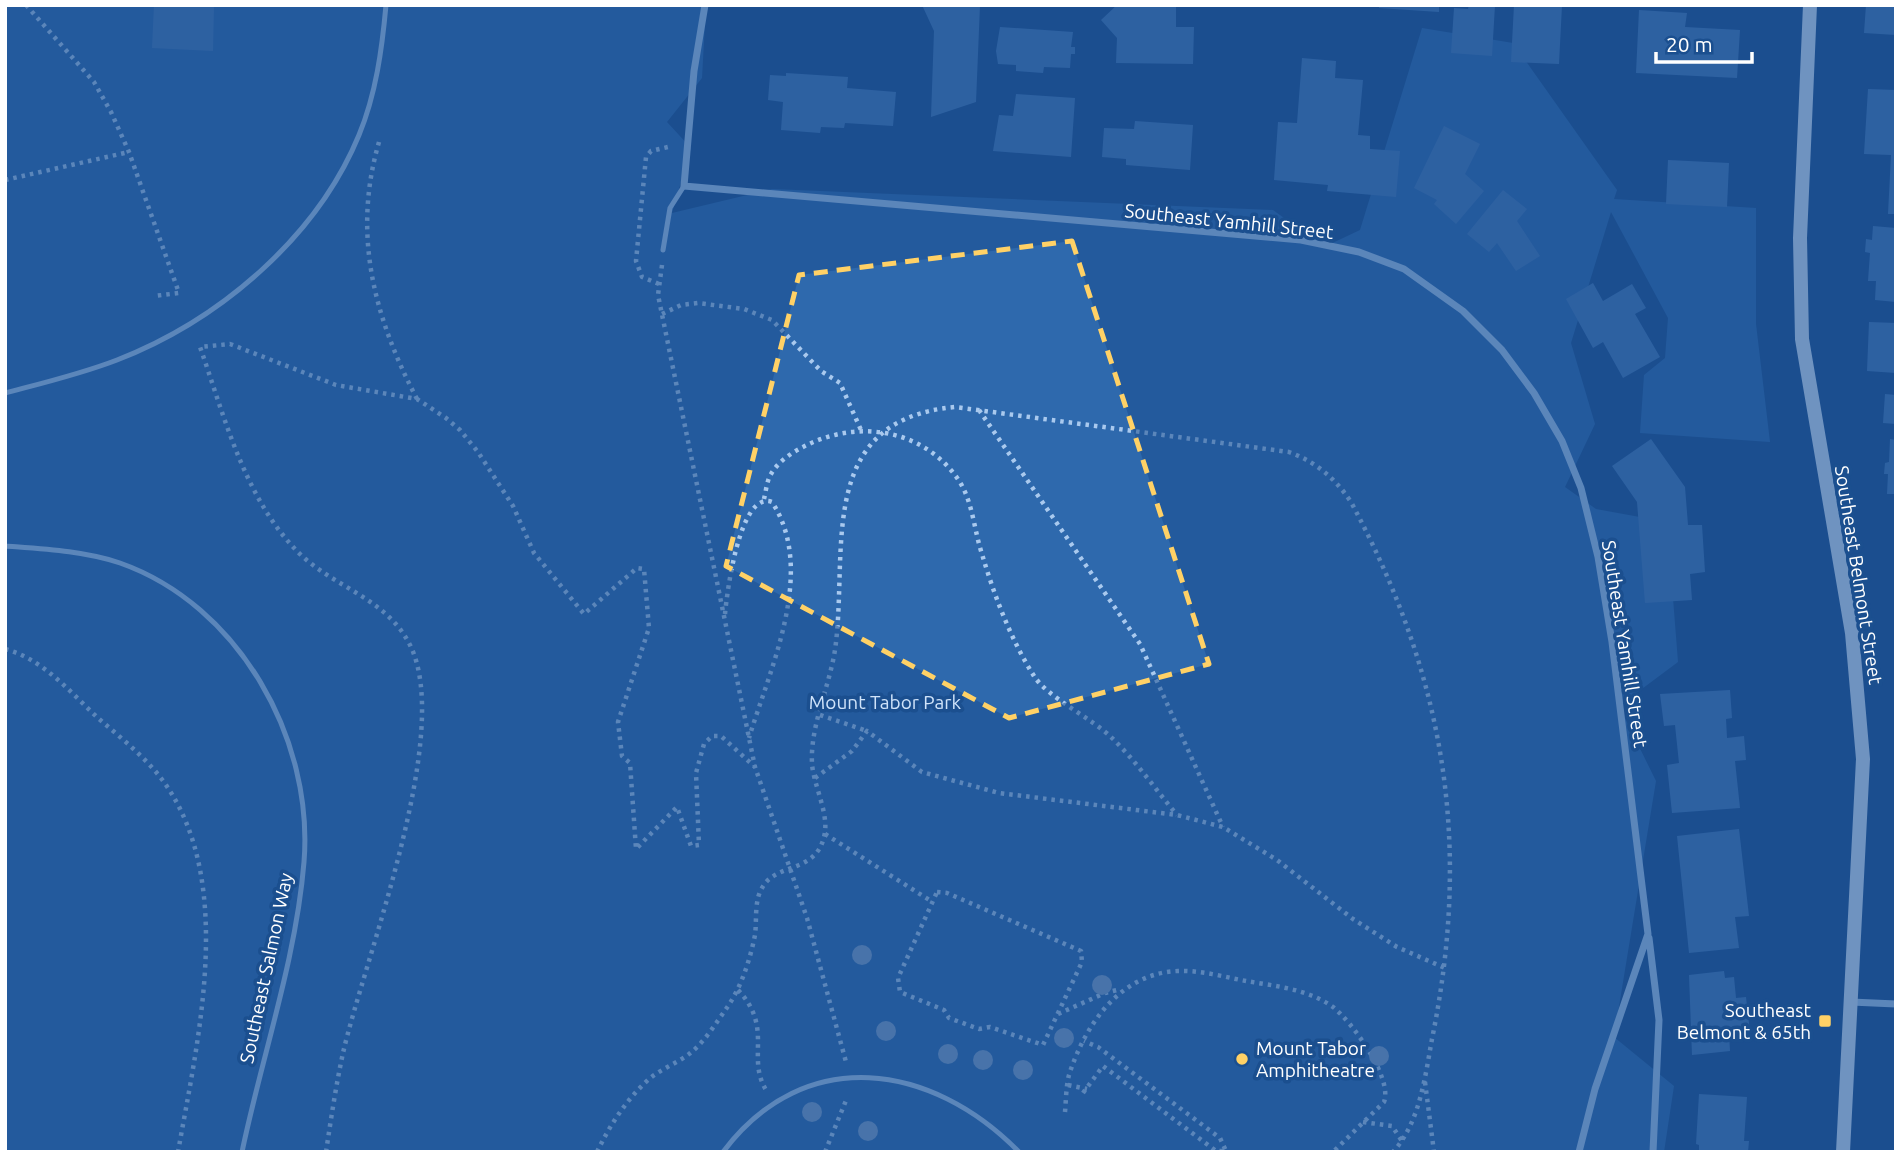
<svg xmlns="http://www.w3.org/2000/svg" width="1901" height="1157" font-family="Ubuntu,sans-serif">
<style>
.green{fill:#2e69ad}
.building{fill:#4478b7}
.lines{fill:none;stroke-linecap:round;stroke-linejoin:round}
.path{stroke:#a9c9ee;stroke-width:4.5;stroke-dasharray:3.5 5;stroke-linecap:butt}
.lane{stroke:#a9c9ee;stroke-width:5}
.street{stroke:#a9c9ee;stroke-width:7}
.secondary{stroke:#d6e6fa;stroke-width:14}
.tree{fill:#7ea0ca}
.marked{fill:none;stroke:#ffd166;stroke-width:5;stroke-dasharray:14 9;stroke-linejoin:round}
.poi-dot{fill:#ffd166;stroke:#1b4f8f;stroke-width:2.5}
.labels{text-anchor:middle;stroke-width:7;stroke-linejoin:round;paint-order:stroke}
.street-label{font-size:19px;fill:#fff;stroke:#1b4f8f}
.park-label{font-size:19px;fill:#cfe3fa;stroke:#1b4f8f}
.poi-label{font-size:19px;fill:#fff;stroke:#1b4f8f;text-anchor:end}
</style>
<rect width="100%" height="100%" fill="#1b4f8f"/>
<!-- green -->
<path class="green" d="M5 5H706L702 78 667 122 691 148 672 213 772 189 1273 210 1324 247 1360 230 1422 28 1513 43 1617 190 1614 199 1756 208V324L1770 442 1640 433 1644 375 1665 358 1668 318 1611 212 1571 343 1595 424 1565 487 1596 509 1667 522 1678 662 1619 706 1656 781 1614 1037 1674 1086 1664 1152H5Z"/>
<!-- building -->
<path class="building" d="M154 5H214L213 51 152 48Z
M922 5H980L976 102 931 117 934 31Z
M1117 5H1176V27H1194L1193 64 1116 63 1117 38 1101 20Z
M1379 5H1439V12L1379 8Z
M1469 5H1495L1492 56 1451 53 1454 8 1468 9Z
M1514 5H1562L1559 64 1511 62Z
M1866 5H1896V35L1864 33Z
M1639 10 1687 13 1685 27 1740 30 1737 78 1636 73Z
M1000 27 1073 32 1071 47H1075V54H1071L1070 68 1044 67 1043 73 1016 71V65L998 64 996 51Z
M1302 58 1336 61 1335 78 1363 80 1358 135 1370 136V149L1400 151 1396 197 1327 191 1328 185 1274 180 1278 122 1297 123Z
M786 73 848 77 847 88 896 92 893 126 845 123 844 128 821 127 820 133 781 130 783 102 768 100 770 75 786 76Z
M1868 89 1896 90V214H1888L1891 155 1864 154Z
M1016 94 1075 98 1071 157 993 151 999 115 1013 116Z
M1135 121 1193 125 1190 170 1126 165V159L1102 157 1104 128 1134 129Z
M1444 126 1480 144 1465 174 1484 191 1456 224 1434 204 1437 200 1414 188Z
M1668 160 1729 163 1727 207 1666 204Z
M1503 190 1527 209 1517 221 1540 256 1516 271 1497 243 1489 252 1467 234Z
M1873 226 1896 228V302L1875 300 1876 281H1868L1870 253 1865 252 1866 239 1872 240Z
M1593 283 1603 301 1632 284 1646 308 1635 314 1660 357 1623 378 1603 342 1593 348 1566 299Z
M1869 322 1896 323V373L1867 371Z
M1885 394 1896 395V424L1883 423Z
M1651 439 1685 487 1688 525H1702L1705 572 1690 574 1692 600 1645 603 1637 502 1612 466Z
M1890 439 1896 440V494H1887L1888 474H1884L1885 463 1889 462Z
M1730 690 1732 718 1726 719 1727 738 1744 736 1746 760 1735 761 1740 808 1672 813 1667 765 1679 763 1675 725 1664 726 1660 694Z
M1739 829 1749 916 1735 917 1739 948 1689 953 1677 836Z
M1724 971 1725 978 1734 977 1736 998 1746 997 1750 1032 1729 1035 1730 1051 1692 1055 1689 975Z
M1699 1094 1747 1097 1744 1141H1749L1748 1152H1699V1145L1696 1144Z"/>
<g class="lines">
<!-- path -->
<path class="path" d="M26 5 94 82 111 112 129 152 179 293 154 296
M379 142C352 234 374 317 417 399
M5 180 129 152
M662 265 658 295 755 767 807 918 846 1062
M659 284 642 277 636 261 646 157 651 151 668 147
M662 314 681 305 698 303 744 309 772 320 821 371 840 383 861 430
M979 410 1140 644 1223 827
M764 499C766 491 767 480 771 474 778 462 791 453 803 447 854 420 918 427 955 475 973 498 973 527 982 554 994 595 1011 640 1034 676 1047 697 1093 719 1112 738 1136 761 1156 790 1177 815
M725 614C727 592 740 490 772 502 817 571 770 668 749 738
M5 649C43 659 70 692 98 718 122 739 148 759 166 785 235 885 198 1039 178 1152
M820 715 867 731
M815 778 852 751 867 731 922 772 999 793 1177 815 1223 827 1277 860 1353 919 1397 947 1445 968
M825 834 931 901
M937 892 947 893 1081 951 1082 962 1043 1045 990 1027 979 1029 949 1018 944 1010 900 992 898 978Z
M738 990C774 1028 746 1057 766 1090
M1058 1014 1105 993 1121 989
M1425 1082 1434 1152
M1068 1085 1087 1089
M1083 1093 1103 1066 1216 1151H1226L1220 1138 1098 1047 1084 1041
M1065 1112C1066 1101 1066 1086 1069 1075 1085 1025 1120 973 1178 971 1201 970 1224 977 1246 981 1275 986 1308 989 1333 1007 1352 1022 1393 1078 1384 1102L1333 1152
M1363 1122 1392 1126 1402 1141
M326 1152C331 1119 336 1085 343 1053 365 957 454 733 410 645 387 599 336 588 301 555 245 501 225 418 200 347L230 344 336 385 417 399 446 418 460 430 478 452 513 506 534 553 584 614 637 568 644 569 649 628 618 722 622 756 630 763 636 849 677 807 691 846 699 845 696 773 704 744 712 736H721L755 767
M597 1152C610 1125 626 1100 649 1079 661 1069 677 1063 689 1054 704 1043 716 1023 726 1009 741 988 750 960 755 935 757 920 754 901 762 888 776 862 815 874 824 837 830 815 814 787 812 764 810 726 829 688 835 650 849 552 813 420 955 407L1289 452C1316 462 1335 478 1351 502 1445 677 1472 843 1432 1039 1425 1077 1420 1122 1393 1152
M825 1152 847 1098"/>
<!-- lane -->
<path class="lane" d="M663 250 670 208 684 186
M5 393C43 383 81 374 117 360 220 320 317 237 359 135 376 94 382 49 386 5
M5 546C44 549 84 551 120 563 239 605 314 739 304 862 296 960 262 1056 242 1152
M723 1152C805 1043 932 1063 1019 1152"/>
<!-- street -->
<path class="street" d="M705 5 694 71 684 186 1301 240 1359 252 1404 269 1463 311 1502 350 1534 393 1562 441 1581 488 1598 557 1612 642 1648 934 1595 1089 1579 1152
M1649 938 1659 1020 1653 1152
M1851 1002 1896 1004"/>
<!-- secondary -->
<path class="secondary" d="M1810 5 1800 238 1802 339 1852 633 1863 759 1843 1152"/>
</g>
<!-- trees -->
<g class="tree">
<circle cx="862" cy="955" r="10"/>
<circle cx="1102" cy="985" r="10"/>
<circle cx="886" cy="1031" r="10"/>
<circle cx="1064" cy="1038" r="10"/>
<circle cx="948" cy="1054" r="10"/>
<circle cx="1379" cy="1056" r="10"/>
<circle cx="983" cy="1060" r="10"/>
<circle cx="1023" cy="1070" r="10"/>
<circle cx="812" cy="1112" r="10"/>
<circle cx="868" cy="1131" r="10"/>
</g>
<!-- marked area -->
<path d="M0 0H1901V1157H0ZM1072 241 1209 664 1009 718 726 566 799 275Z" fill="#1b4f8f" fill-opacity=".55" fill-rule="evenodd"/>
<path class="marked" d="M1072 241 1209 664 1009 718 726 566 799 275Z"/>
<!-- markers -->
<g class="poi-dot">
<rect x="1818" y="1014" width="14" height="14" rx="3.5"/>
<circle cx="1242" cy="1059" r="7"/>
</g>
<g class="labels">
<!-- street labels -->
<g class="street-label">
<text transform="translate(1229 221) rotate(6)" y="7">Southeast Yamhill Street</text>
<text transform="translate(1859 575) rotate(81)" y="7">Southeast Belmont Street</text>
<text transform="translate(1625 644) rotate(81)" y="7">Southeast Yamhill Street</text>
<text transform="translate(266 968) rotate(-78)" y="7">Southeast Salmon Way</text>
</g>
<!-- park labels -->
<g class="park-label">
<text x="885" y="709">Mount Tabor Park</text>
</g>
<!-- poi labels -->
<g class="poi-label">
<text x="1811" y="1017">Southeast<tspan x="1811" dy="22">Belmont &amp; 65th</tspan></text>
<text x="1256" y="1055" text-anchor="start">Mount Tabor<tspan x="1256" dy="22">Amphitheatre</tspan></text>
</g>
</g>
<!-- border -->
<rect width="1901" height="1157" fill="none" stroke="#ffffff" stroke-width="14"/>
<!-- scale -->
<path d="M1656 52v10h96v-10" fill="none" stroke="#ffffff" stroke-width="3.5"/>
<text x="1666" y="52" font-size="21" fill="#ffffff" stroke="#1b4f8f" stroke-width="5" paint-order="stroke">20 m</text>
</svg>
